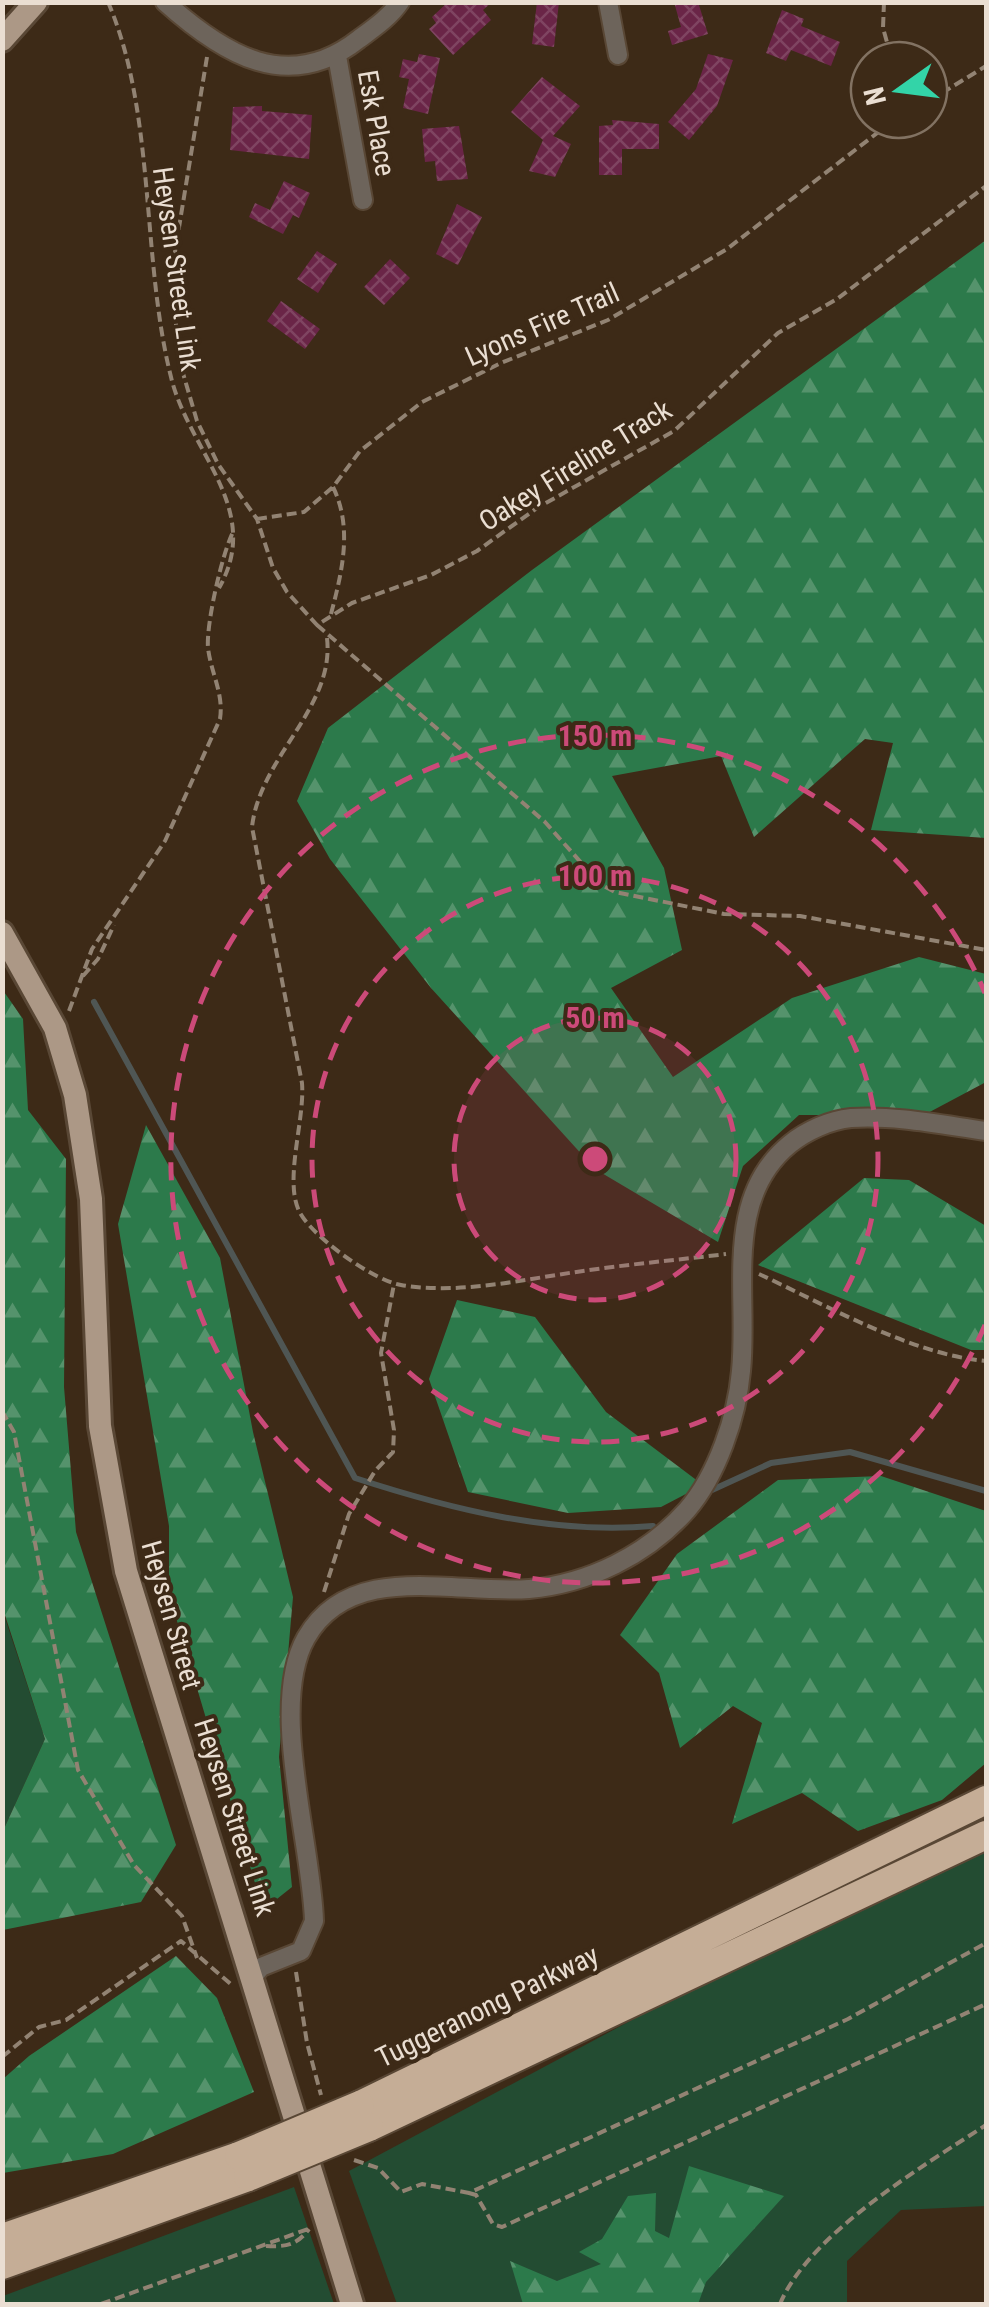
<svg xmlns="http://www.w3.org/2000/svg" width="989" height="2307" font-family="'Roboto Condensed',sans-serif">
<style>
.grass{fill:#234c32}
.forest{fill:url(#forest-firs)}
.lines{fill:none;stroke-linecap:round;stroke-linejoin:round}
.stream{stroke:#4f5654;stroke-width:6}
.building{fill:url(#building-cross-hatch)}
.minor-casing{stroke:#594735;stroke-width:22}
.major-casing{stroke:#594735;stroke-width:28}
.highway-casing{stroke:#594735;stroke-width:32}
.path{stroke:#928373;stroke-width:4;stroke-dasharray:10 5;stroke-linecap:butt}
.minor{stroke:#6d645b;stroke-width:18}
.major{stroke:#ac9886;stroke-width:22}
.highway{stroke:#c5ad96;stroke-width:28}
.highway-bridge-casing{stroke:#594735;stroke-width:32;stroke-linecap:butt}
.highway-bridge{stroke:#c5ad96;stroke-width:28}
.ring{fill:none;stroke:#cc4a79;stroke-width:5;stroke-dasharray:18 12}
.labels{text-anchor:middle;stroke-width:8;stroke-linejoin:round;paint-order:stroke}
.street-label{font-size:28px;fill:#eaded2;stroke:#3d2a17}
.centre{fill:#cc4a79;stroke:#3d2a17;stroke-width:5}
.ring-label{font-size:30px;text-anchor:middle;font-weight:bold;fill:#cc4a79;stroke:#3d2a17;stroke-width:8;stroke-linejoin:round;paint-order:stroke}
</style>
<defs>
<pattern id="forest-firs" width="22" height="20" patternUnits="userSpaceOnUse" patternTransform="scale(2.5)"><rect width="22" height="20" fill="#2c7a4b"/><path d="M5 1l3.5 6h-7zM16 11l3.5 6h-7z" fill="#55936c"/></pattern>
<pattern id="building-cross-hatch" width="8" height="8" patternUnits="userSpaceOnUse" patternTransform="scale(2.5)"><rect width="8" height="8" fill="#6a2547"/><path d="M0 0l8 8M0 8l8-8" fill="none" stroke="#7f4461"/></pattern>
</defs>
<rect width="100%" height="100%" fill="#3d2a17"/>
<!-- grass -->
<path class="grass" d="M2 1609 45 1739 3 1831H2Z
M986 1831V2206L901 2210 847 2261V2304H397L349 2171Z
M294 2187 334 2304H3V2296Z"/>
<!-- forest -->
<path class="forest" d="M986 240V838L871 830 893 743 865 739 754 837 721 756 612 776 664 868 682 950 611 988 673 1077 792 998 919 957 986 974V1082L924 1115H799L743 1166 718 1242 595 1169 431 988 330 859 297 801 328 728 532 570Z
M2 989 23 1019 28 1110 66 1159 64 1387 76 1532 176 1845 141 1902 3 1930V1831L45 1739 3 1609Z
M146 1125 220 1258 253 1432 293 1597 279 1757 292 1887 263 1910 169 1594V1526L118 1224Z
M864 1178 909 1180 986 1226V1350H971L758 1265Z
M457 1300 535 1317 606 1412 703 1485 661 1507 568 1513 468 1492 429 1379Z
M881 1476 986 1511V1763L942 1800 858 1831 802 1793 732 1824 762 1723 733 1706 680 1748 659 1673 620 1635 677 1554 778 1480Z
M176 1956 217 1998 254 2092 113 2154 3 2173V2079L29 2056Z
M689 2166 784 2196 706 2282 698 2304H523L510 2261 557 2281 601 2264 579 2252 602 2239 628 2196 656 2193 655 2231 669 2238Z"/>
<g class="lines">
<!-- stream -->
<path class="stream" d="M94 1002 355 1478C450 1509 553 1535 653 1526
M712 1490 771 1463 850 1452 986 1491"/>
</g>
<!-- building -->
<path class="building" d="M448 2H492L483 10 491 20 453 55 429 29 436 23 432 17Z
M537 2H559L554 47 532 44Z
M674 2H698L708 34 672 45 668 31 681 27Z
M782 10 804 19 801 26 840 42 831 66 791 50 786 61 766 53Z
M419 54 440 58 428 114 403 108 409 79 399 77 403 59 417 62Z
M708 54 733 60 717 106 689 140 668 122 696 89Z
M542 77 580 106 553 136 571 144 555 177 529 171 543 140 511 112Z
M262 106V111L312 115 309 159 230 150 233 107Z
M612 120 659 124V149H622V175H599V126L613 125Z
M459 126 468 179 437 181 435 161 425 162 422 129Z
M284 181 310 193 299 218 293 215 283 234 249 217 255 203 270 210Z
M457 204 482 217 458 265 436 254Z
M317 251 337 264 318 293 297 279Z
M390 259 410 278 384 305 364 287Z
M281 301 320 329 305 349 267 321Z"/>
<g class="lines">
<!-- minor casing -->
<g class="minor-casing">
<path id="minor" d="M165 2C223 54 288 95 359 39 374 28 390 17 400 2
M608 2 618 55
M337 56 363 200
M251 1979 261 1967 301 1951 314 1921C312 1844 268 1705 306 1638 351 1559 456 1595 529 1589 588 1584 647 1555 687 1510 717 1475 737 1417 741 1371 749 1294 722 1199 790 1144 806 1131 830 1120 851 1118 896 1115 943 1125 986 1131"/>
</g>
<!-- major casing -->
<g class="major-casing">
<path id="major" d="M2 40 36 2
M2 933 55 1028 75 1095 91 1199 100 1426 126 1571 352 2304"/>
</g>
<!-- highway casing -->
<g class="highway-casing">
<path id="highway" d="M360 2105 986 1800
M369 2127 986 1835
M2 2238 239 2156
M2 2265 248 2177"/>
</g>
<!-- path -->
<path class="path" d="M108 2C156 113 141 258 171 377 189 452 264 509 219 588
M884 2 883 28 892 60
M207 57 171 276 180 363 197 421 218 464 257 519 273 568 287 592 317 625 352 603 431 575 477 551 537 508 674 431 778 333 837 299 986 186
M929 101 986 66
M257 519 304 512 333 487 360 451 422 402 501 363 608 320 727 249 894 120
M331 614C342 572 353 528 333 487
M317 625 545 822 600 884 615 892 724 914 800 916 986 950
M327 638C335 708 260 756 252 827L302 1083C305 1120 284 1179 299 1211 311 1236 374 1281 401 1285 461 1295 524 1279 583 1271 630 1264 678 1260 726 1254
M83 976 98 959 114 925
M69 1011 92 949 165 841 220 719C224 694 211 673 208 648 206 624 222 554 233 532
M759 1274C826 1305 913 1355 986 1361
M2 1411 14 1432 78 1770 134 1865 182 1916 197 1958
M324 1592 349 1514 375 1471 393 1452 394 1430 381 1353 394 1284
M296 1972 307 2043 321 2095
M2 2057 39 2027 66 2020 181 1941 233 1986
M354 2160 378 2168 401 2192 422 2184 469 2193 848 2019 986 1943
M469 2193 476 2195 493 2224 502 2227 986 2004
M266 2246C286 2247 297 2245 309 2229
M101 2304 308 2229
M780 2304C809 2234 923 2166 986 2125"/>
<!-- minor -->
<use href="#minor" class="minor"/>
<!-- major -->
<use href="#major" class="major"/>
<!-- highway -->
<use href="#highway" class="highway"/>
<!-- highway-bridge casing -->
<g class="highway-bridge-casing">
<path id="highway-bridge" d="M239 2156 360 2105
M248 2177 369 2127"/>
</g>
<!-- highway-bridge -->
<use href="#highway-bridge" class="highway-bridge"/>
</g>
<!-- distance rings -->
<circle cx="595" cy="1159" r="141" fill="#cc4a79" fill-opacity=".12"/>
<g class="ring">
<circle cx="595" cy="1159" r="141"/>
<circle cx="595" cy="1159" r="283"/>
<path d="M985 1325A424 424 0 1 1 985 993"/>
</g>
<g class="labels">
<!-- street labels -->
<g class="street-label">
<text transform="translate(377 123) rotate(80)" y="10">Esk Place</text>
<text transform="translate(177 269) rotate(82)" y="10">Heysen Street Link</text>
<text transform="translate(542 324) rotate(-24)" y="10">Lyons Fire Trail</text>
<text transform="translate(575 465) rotate(-32)" y="10">Oakey Fireline Track</text>
<text transform="translate(172 1615) rotate(74)" y="10">Heysen Street</text>
<text transform="translate(235 1817) rotate(72)" y="10">Heysen Street Link</text>
<text transform="translate(487 2006) rotate(-26)" y="10">Tuggeranong Parkway</text>
</g>
</g>
<circle cx="595" cy="1159" r="15" class="centre"/>
<g class="ring-label">
<text x="595" y="746">150 m</text>
<text x="595" y="886">100 m</text>
<text x="595" y="1028">50 m</text>
</g>
<!-- border -->
<rect width="989" height="2307" fill="none" stroke="#eaded2" stroke-width="10"/>
<!-- north arrow -->
<g transform="translate(899 90) rotate(256)"><circle r="48" fill="#3d2a17" stroke="#827262" stroke-width="2.5"/>
<path d="M0-8L18 38L0 25L-18 38Z" fill="#33d4a8"/>
<text y="-15" font-size="28" font-weight="bold" text-anchor="middle" fill="#eaded2">N</text>
</g>
</svg>
